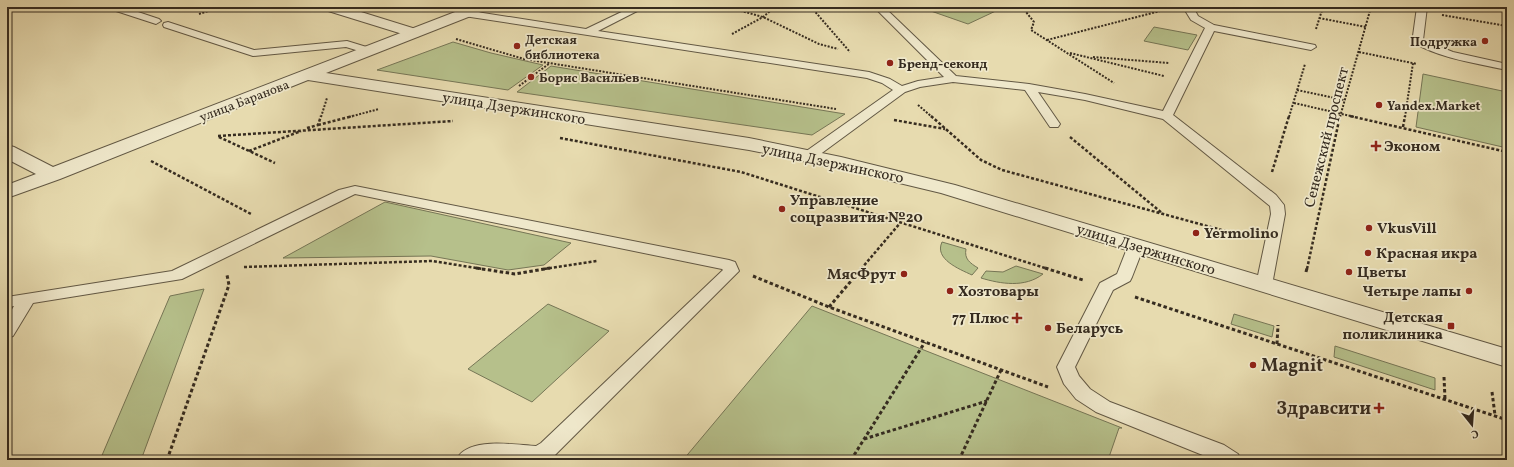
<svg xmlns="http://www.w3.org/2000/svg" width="1514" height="467" font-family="Vollkorn,serif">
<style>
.green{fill:#b6c08b;stroke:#767656}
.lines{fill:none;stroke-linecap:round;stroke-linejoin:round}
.service-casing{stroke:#625844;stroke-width:2}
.minor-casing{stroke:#625844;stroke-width:2}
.tertiary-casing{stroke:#625844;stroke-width:2}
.path-far2{stroke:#362c20;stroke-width:2;stroke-dasharray:2 1.5;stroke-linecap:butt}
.path-far1{stroke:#362c20;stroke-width:2.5;stroke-dasharray:3 2;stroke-linecap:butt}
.path{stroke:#362c20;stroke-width:3;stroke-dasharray:3.5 2.5;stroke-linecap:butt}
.service{fill:#efe8cb;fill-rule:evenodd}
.minor{fill:#efe8cb;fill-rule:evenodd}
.tertiary{fill:#efe8cb;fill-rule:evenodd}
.poi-dot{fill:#8f2418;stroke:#efe8cb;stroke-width:1.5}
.labels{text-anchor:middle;stroke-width:3.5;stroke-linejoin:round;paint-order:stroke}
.far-poi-label{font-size:13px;font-weight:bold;fill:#362c20;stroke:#efe8cb;text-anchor:start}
.far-street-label{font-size:13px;fill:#362c20;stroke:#efe8cb}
.street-label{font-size:15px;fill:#362c20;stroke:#efe8cb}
.poi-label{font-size:15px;font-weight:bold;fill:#362c20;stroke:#efe8cb;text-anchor:start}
.near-poi-label{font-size:18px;font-weight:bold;fill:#362c20;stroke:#efe8cb;text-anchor:start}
</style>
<rect width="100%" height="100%" fill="#e7dbaf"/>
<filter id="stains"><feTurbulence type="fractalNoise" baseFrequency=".005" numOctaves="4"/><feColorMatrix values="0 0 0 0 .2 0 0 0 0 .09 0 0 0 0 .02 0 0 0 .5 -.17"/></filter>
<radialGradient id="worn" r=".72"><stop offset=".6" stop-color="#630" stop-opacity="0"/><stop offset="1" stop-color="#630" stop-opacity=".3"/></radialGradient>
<!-- green -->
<path class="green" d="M936 7H993L1000 9 968 24 928 10Z
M1154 27 1197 35 1188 50 1144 41Z
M453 42 491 53 543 65 508 90 377 70Z
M551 66 845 114 812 135 517 92Z
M1423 74 1507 92V148L1416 127Z
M385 202 571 243 544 265 508 270 431 256 283 258Z
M942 242 966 249C964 259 970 263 978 268L972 275C959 269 934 259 942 242Z
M1016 266 1043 274C1025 288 1001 284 981 278L986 271 1003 272Z
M204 289 141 460H100L170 296Z
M548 304 609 331 532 402 468 369Z
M812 306 1122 428H1119L1108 460H683Z
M1234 314 1274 326 1272 337 1231 324Z
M1335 346 1435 378V390L1334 357Z"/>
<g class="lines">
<!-- service casing -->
<g class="service-casing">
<path id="service" d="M108 7H123L159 19 161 21 156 24 153 23 110 9Z
M632 7H645L598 31 869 72 890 79 902 86 918 81 944 77 874 7H884L956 76 1029 84 1085 94 1163 111 1205 28 1191 20 1183 7H1193L1198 16 1214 25 1315 45 1316 47 1311 50 1214 31 1173 115 1276 195 1284 205 1285 214 1272 285 1270 289 1264 290 1258 289 1256 285 1271 214 1270 206 1163 119 1085 100 1038 92 1060 124 1058 127H1050L1025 90 953 82 920 87 905 92 815 158H805L803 155 805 152 893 90 882 83 867 78 464 16 459 13 464 10 586 29Z
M1417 7H1427L1423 40 1453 52 1507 64V70C1475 63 1443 59 1414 43L1413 36Z
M168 22 254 50 347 41 373 49 374 51 369 54 346 47 253 56 164 27 163 25 164 23Z
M355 186 729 260 735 262 739 271 555 455 543 460H456C468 436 514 445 536 446L541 443 723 270 722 269 355 194 182 279 33 303 13 336 7 338V318L14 306 7 307V297L172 271 339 190Z
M1136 241 1141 243 1144 246 1132 277 1130 281 1113 290 1075 367 1079 376 1090 389 1110 402 1224 445 1238 454 1241 460H1215L1096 412 1076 399 1064 384 1057 367 1098 287 1100 283 1117 274 1128 246 1131 243Z"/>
</g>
<!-- minor casing -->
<g class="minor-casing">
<path id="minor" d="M323 7H345L419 30 421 33 419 36 414 37 409 36 325 10Z"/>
</g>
<!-- tertiary casing -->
<g class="tertiary-casing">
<path id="tertiary" d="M468 7H488L486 10 326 73 749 138 841 157 955 185 1507 349V367L941 193 841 169 749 150 308 80 60 179 7 198V185L36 174 7 159V145L14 147 53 167Z"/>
</g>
<!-- path-far2 -->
<path class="path-far2" d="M727 7 763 17 819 44 838 49
M811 7 850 52
M1022 7 1034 22 1031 30 1114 83
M1388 7 1401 9
M199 14 221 7
M1442 15 1507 26
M1319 18 1366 27
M1316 29 1323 7
M732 34 763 17 775 7
M456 39 524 59 836 109
M1047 40 1168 9
M1359 52 1417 64
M1070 53 1164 76
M1093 57 1169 63
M519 86 550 63
M1297 90 1344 100
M1294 103 1355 117
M918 105 932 117
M321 117 327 98
M349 117 379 109
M1289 117 1305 64
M1340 117 1371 7
M1405 117 1413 63"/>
<!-- path-far1 -->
<path class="path-far1" d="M931 116 981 160 1002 170 1251 238
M1350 116 1507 152
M894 120 945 129
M318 125 353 116
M1403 127 1405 116
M307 128 318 125 321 116
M218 136 453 121
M219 137 275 163
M1070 137 1162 213
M560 138 741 172 1048 269
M249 151 301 131
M151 161 251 214
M1272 172 1289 116
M244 267 432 261 483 269
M544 269 597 261
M861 269 901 222
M1307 269 1340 116"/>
<!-- path -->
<path class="path" d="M476 268 515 274 550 268
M1045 268 1083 280
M1306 272 1307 268
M753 276 829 307 1048 387
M1135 297 1507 420
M829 307 862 268
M1277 344 1278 325
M1444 377 1445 399
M1492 392 1495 415
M864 439 987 401
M167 460 229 285 227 275
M851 460 925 342
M959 460 1001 370"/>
<!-- service -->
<use href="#service" class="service"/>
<!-- minor -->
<use href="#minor" class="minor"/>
<!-- tertiary -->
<use href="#tertiary" class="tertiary"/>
</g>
<!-- markers -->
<g class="poi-dot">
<circle cx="1485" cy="41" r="4"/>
<circle cx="517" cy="46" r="4"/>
<circle cx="890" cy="63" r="4"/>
<circle cx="531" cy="77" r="4"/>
<circle cx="1379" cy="105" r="4"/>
<path d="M1374 140h4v4h4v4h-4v4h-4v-4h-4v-4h4z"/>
<circle cx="782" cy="209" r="4"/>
<circle cx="1369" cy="228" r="4"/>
<circle cx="1196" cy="233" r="4"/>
<circle cx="1368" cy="253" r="4"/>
<circle cx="1349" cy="272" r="4"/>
<circle cx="904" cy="274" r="4"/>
<circle cx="950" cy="291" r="4"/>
<circle cx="1469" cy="291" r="4"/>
<path d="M1015 312h4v4h4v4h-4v4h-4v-4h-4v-4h4z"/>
<rect x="1447" y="322" width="8" height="8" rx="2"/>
<circle cx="1048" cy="328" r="4"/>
<circle cx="1253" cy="365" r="4"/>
<path d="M1377 402h4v4h4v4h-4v4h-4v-4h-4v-4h4z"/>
</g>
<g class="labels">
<!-- far-poi labels -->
<g class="far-poi-label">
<text x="525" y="44">Детская<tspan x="525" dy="15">библиотека</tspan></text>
<text x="1477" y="46" text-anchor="end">Подружка</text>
<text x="898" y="68">Бренд-секонд</text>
<text x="539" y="82">Борис Васильев</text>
<text x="1387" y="110">Yandex.Market</text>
</g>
<!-- far-street labels -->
<g class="far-street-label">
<text transform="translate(244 100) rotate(-21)" y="5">улица Баранова</text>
</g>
<!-- street labels -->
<g class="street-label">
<text transform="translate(514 108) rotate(9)" y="5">улица Дзержинского</text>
<text transform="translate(1326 137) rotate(-76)" y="5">Сенежский проспект</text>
<text transform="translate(833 163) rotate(12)" y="5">улица Дзержинского</text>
<text transform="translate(1146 249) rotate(17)" y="5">улица Дзержинского</text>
</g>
<!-- poi labels -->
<g class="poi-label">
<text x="1384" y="151">Эконом</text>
<text x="790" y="205">Управление<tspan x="790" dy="17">соцразвития №20</tspan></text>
<text x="1377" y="233">VkusVill</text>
<text x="1204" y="238">Yermolino</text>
<text x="1376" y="258">Красная икра</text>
<text x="1357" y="277">Цветы</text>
<text x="896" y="279" text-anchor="end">МясФрут</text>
<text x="958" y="296">Хозтовары</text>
<text x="1461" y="296" text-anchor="end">Четыре лапы</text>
<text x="1443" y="322" text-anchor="end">Детская<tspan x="1443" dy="17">поликлиника</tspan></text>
<text x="1009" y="323" text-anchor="end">77 Плюс</text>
<text x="1056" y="333">Беларусь</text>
</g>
<!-- near-poi labels -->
<g class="near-poi-label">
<text x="1261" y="371">Magnit</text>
<text x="1371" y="414" text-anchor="end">Здравсити</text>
</g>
</g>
<!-- margin -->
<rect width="1514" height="467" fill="none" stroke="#e7dbaf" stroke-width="24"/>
<rect x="8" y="8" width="1498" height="451" fill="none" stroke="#362c20" stroke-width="2"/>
<rect x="12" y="12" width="1490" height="443" fill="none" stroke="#362c20"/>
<!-- north arrow -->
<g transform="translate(1472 425) rotate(163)" stroke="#efe8cb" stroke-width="3" paint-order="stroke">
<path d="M0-3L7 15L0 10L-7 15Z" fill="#362c20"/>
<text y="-6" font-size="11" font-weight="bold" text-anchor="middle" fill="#362c20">С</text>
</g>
<rect width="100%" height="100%" filter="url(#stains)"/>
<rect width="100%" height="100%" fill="url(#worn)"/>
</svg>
